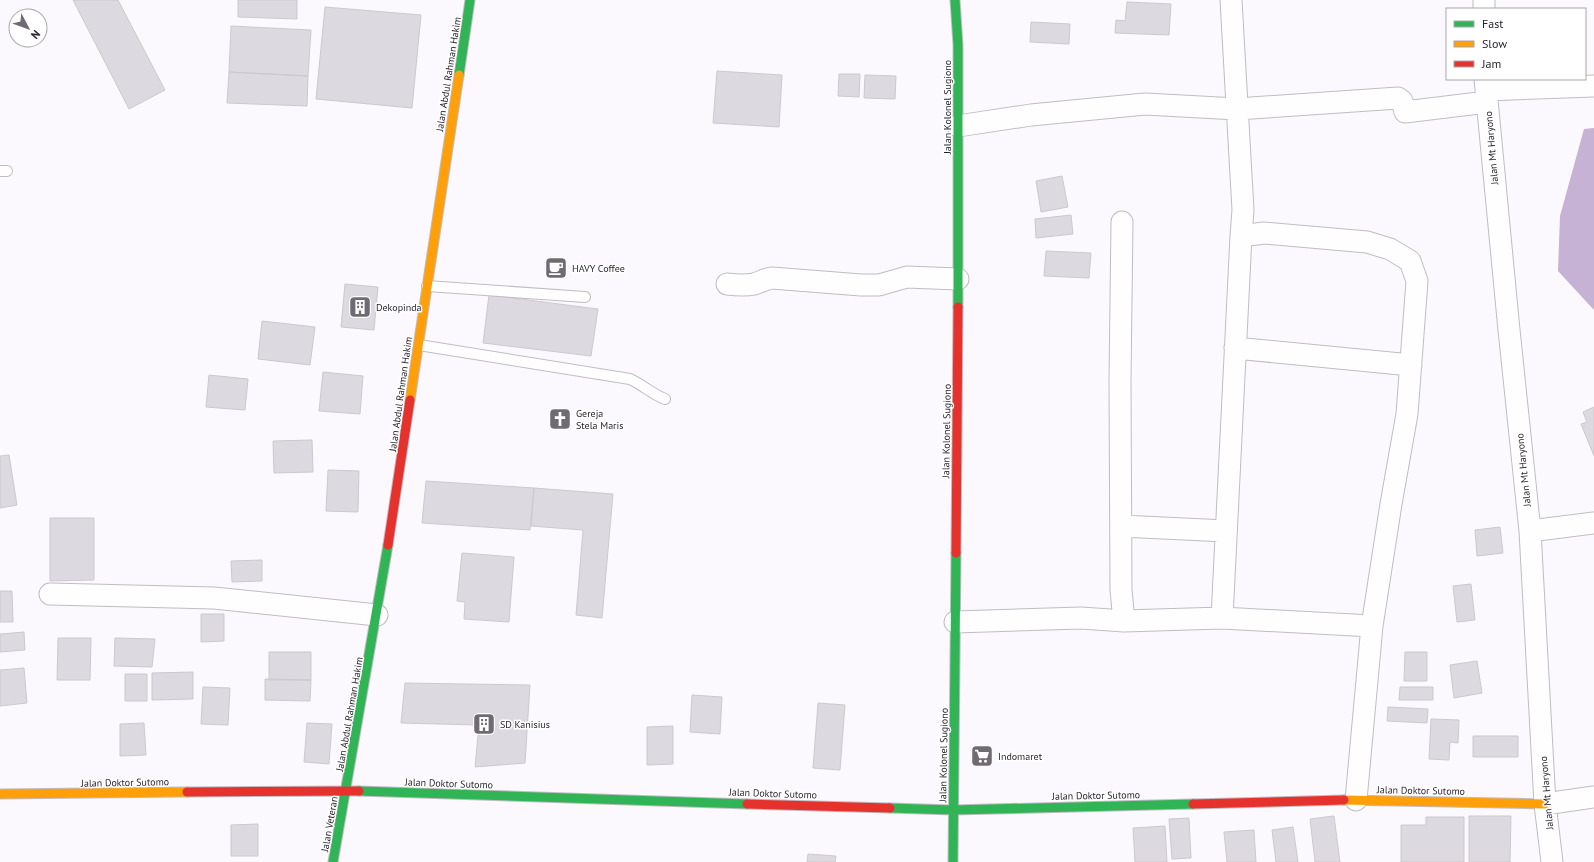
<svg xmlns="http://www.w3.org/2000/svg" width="1594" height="862" font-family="'PT Sans',sans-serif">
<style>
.water{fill:#c5b2d4}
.building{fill:#ddd9e0;stroke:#ccc8cf}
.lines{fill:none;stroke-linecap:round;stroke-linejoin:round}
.lane-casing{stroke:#c0bcc4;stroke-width:12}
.street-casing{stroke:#c0bcc4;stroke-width:23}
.fast-casing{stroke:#c0bcc4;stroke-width:11}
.slow-casing{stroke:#c0bcc4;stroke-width:11}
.jam-casing{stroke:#c0bcc4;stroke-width:11}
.lane{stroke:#fefeff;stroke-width:10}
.street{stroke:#fefeff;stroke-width:21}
.fast{stroke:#30b455;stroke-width:9}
.slow{stroke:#ff9f0a;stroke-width:9}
.jam{stroke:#e5322d;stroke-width:9}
.labels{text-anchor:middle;stroke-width:3;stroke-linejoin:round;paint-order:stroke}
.street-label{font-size:10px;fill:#251f29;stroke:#fff}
.poi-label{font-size:10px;fill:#251f29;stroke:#fff;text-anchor:start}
</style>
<rect width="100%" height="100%" fill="#fbf9fd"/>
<!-- water -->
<path class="water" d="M1594 128V310L1558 271 1560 216 1584 129Z"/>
<!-- building -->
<path class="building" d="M73 0H118L165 90 129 109Z
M238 0H297V19L238 17Z
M1127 2 1171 4 1169 35 1115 33 1116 20 1125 21Z
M325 7 421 15 412 108 316 99Z
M1031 22 1070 24 1069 44 1030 42Z
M231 26 311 30 308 76 229 72Z
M717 71 782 75 779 127 713 123Z
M229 72 308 76 307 106 227 103Z
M839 74H860L859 97 838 96Z
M865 75 896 76 895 99 864 98Z
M1062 176 1068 207 1041 212 1036 181Z
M1071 215 1073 234 1036 238 1035 219Z
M1046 251 1091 253 1089 278 1044 276Z
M345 284 378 287 374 330 341 327Z
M489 295 598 309 591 356 483 343Z
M262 321 315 327 310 365 258 359Z
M323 372 363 376 360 414 319 411Z
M209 375 248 379 245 410 206 407Z
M1594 407V456L1581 424 1587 422 1583 412Z
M312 440 313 472 274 473 273 441Z
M9 455 17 505 0 508V456Z
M328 470 359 471 358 512 326 511Z
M426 481 534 488 530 530 422 523Z
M534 488 613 494 602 618 576 615 583 530 531 526Z
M50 518H94V580L50 581Z
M1500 527 1503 553 1477 556 1475 530Z
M462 553 514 557 509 622 464 619 465 602 457 601Z
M262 560V581L232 582 231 561Z
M1471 584 1475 620 1457 622 1453 586Z
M0 591H12L13 622H0Z
M201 614H224V641L201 642Z
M24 632 25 650 0 652V634Z
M58 638H91L90 680H57Z
M115 638 155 639 152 667 114 666Z
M269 652H311V680H269Z
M1405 652H1427V681H1404Z
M1477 661 1482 693 1454 698 1450 665Z
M24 668 27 703 0 706V670Z
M193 672V699L152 700V673Z
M125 674H147V701H125Z
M265 679 311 680 310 701 265 700Z
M405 683 530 685 525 763 475 767 479 725 401 723Z
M203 687 230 688 228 725 201 724Z
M1400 687H1433V700H1399Z
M692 695 722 697 720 734 690 732Z
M818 703 845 705 840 770 813 768Z
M1388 707 1428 709 1427 723 1387 721Z
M1431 719 1459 720 1458 743 1450 742 1449 760 1429 759Z
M144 723 146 755 120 756V724Z
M307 723 332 724 329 764 304 762Z
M673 726V764L647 765V727Z
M1473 736H1518V757H1473Z
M1334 816 1340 862H1315L1310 819Z
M1469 816H1511L1510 862H1469Z
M1426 817H1464V862H1401V825H1426Z
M1189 818 1191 858 1172 859 1169 819Z
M258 824V856H231V825Z
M1165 826 1167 862H1135L1133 828Z
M1293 827 1298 862H1276L1272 830Z
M1254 830 1256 862H1227L1224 832Z
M808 854 836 856 835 862H807Z"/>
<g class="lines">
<!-- lane casing -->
<g class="lane-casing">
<path id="lane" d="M0 171H7
M427 286 585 297
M419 345 630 379C643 385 652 394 665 399"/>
</g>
<!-- street casing -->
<g class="street-casing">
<path id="street" d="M1484 0V9
M1485 79 1509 330 1530 531 1545 804 1552 862
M1486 90 1594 86
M958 126 1031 115 1145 104 1237 109 1398 98 1402 101 1405 112 1487 102
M1122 222 1120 381 1121 590 1124 621
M727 284C736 285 745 286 754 284 760 282 765 279 772 278L861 285H879L907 277 958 279
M1235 348 1411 365
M1121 526 1226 531
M1530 531 1594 523
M50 594 214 598 377 615
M1222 618 1241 236
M955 622 1081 618 1124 621 1222 618 1372 626 1391 504 1407 414 1417 281 1410 261 1390 249 1367 242 1264 233 1241 236 1243 210 1231 0
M1356 800 1372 626
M1545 804 1594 797"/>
</g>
<!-- fast casing -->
<g class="fast-casing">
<path id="fast" d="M955 0 958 45V307
M459 75 470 0
M359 791 747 804
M890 808 953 810 1193 804
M333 862 388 545
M953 862 956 553"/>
</g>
<!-- slow casing -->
<g class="slow-casing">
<path id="slow" d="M410 400 459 75
M0 794 187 792
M1344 800 1545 804"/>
</g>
<!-- jam casing -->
<g class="jam-casing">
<path id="jam" d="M388 545 410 400
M956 553 958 307
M187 792 359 791
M747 804 890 808
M1193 804 1344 800"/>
</g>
<!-- lane -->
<use href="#lane" class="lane"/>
<!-- street -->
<use href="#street" class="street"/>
<!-- fast -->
<use href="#fast" class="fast"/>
<!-- slow -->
<use href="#slow" class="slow"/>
<!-- jam -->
<use href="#jam" class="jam"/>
</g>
<!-- icons -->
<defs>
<g id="cafe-square" transform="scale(1.15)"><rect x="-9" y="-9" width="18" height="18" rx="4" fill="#706b73" stroke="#fff"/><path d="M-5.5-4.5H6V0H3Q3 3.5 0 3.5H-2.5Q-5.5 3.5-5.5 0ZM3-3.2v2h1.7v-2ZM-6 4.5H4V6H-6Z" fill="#fff"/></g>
<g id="building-square" transform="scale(1.15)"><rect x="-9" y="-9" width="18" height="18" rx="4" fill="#706b73" stroke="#fff"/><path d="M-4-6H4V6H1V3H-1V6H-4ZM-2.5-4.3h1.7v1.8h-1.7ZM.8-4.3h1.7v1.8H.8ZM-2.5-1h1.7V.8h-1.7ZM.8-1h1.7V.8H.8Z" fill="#fff"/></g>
<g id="church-square" transform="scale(1.15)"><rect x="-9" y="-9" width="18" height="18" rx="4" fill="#706b73" stroke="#fff"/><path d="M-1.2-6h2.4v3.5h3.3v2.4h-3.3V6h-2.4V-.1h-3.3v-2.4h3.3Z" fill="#fff"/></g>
<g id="supermarket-square" transform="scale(1.15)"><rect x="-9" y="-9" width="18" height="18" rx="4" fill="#706b73" stroke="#fff"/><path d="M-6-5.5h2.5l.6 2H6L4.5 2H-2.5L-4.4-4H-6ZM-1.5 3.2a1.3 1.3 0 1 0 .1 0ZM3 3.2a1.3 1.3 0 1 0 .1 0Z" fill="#fff"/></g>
</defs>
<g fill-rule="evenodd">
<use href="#cafe-square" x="556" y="268"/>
<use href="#building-square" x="360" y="307"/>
<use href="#church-square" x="560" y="419"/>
<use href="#building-square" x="484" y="724"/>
<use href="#supermarket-square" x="982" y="756"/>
</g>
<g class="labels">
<!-- street labels -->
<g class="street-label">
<text transform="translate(448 74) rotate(-81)" y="4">Jalan Abdul Rahman Hakim</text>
<text transform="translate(947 107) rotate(-90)" y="4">Jalan Kolonel Sugiono</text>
<text transform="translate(1491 148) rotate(-95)" y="4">Jalan Mt Haryono</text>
<text transform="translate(400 394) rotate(-82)" y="4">Jalan Abdul Rahman Hakim</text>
<text transform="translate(946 431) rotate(-89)" y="4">Jalan Kolonel Sugiono</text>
<text transform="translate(1523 470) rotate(-96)" y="4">Jalan Mt Haryono</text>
<text transform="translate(349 714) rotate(-80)" y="4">Jalan Abdul Rahman Hakim</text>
<text transform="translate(943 755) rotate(-89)" y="4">Jalan Kolonel Sugiono</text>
<text transform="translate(125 782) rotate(-1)" y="4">Jalan Doktor Sutomo</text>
<text transform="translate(449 783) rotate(2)" y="4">Jalan Doktor Sutomo</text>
<text transform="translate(1421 790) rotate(1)" y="4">Jalan Doktor Sutomo</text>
<text transform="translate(773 793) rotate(2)" y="4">Jalan Doktor Sutomo</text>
<text transform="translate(1546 793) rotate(-95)" y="4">Jalan Mt Haryono</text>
<text transform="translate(1096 795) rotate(-1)" y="4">Jalan Doktor Sutomo</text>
<text transform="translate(329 824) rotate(-80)" y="4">Jalan Veteran</text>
</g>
<!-- poi labels -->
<g class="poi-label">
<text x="572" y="272">HAVY Coffee</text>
<text x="376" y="311">Dekopinda</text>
<text x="576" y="417">Gereja<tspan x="576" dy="12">Stela Maris</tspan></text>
<text x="500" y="728">SD Kanisius</text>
<text x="998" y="760">Indomaret</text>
</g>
</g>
<!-- legend -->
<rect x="1446" y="8" width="140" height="72" fill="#ffffff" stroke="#a8a5a9"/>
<rect x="1454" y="21" width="20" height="6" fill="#30b455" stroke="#a8a5a9"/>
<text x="1482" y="28" font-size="12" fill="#251f29">Fast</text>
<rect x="1454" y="41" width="20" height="6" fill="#ff9f0a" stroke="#a8a5a9"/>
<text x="1482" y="48" font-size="12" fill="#251f29">Slow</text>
<rect x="1454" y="61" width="20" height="6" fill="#e5322d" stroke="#a8a5a9"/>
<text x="1482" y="68" font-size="12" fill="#251f29">Jam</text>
<!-- north arrow -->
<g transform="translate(28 28) rotate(131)"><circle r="19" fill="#ffffff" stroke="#a8a5a9"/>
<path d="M0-3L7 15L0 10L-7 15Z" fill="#706b73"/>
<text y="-6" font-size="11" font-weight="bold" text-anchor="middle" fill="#251f29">N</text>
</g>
</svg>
